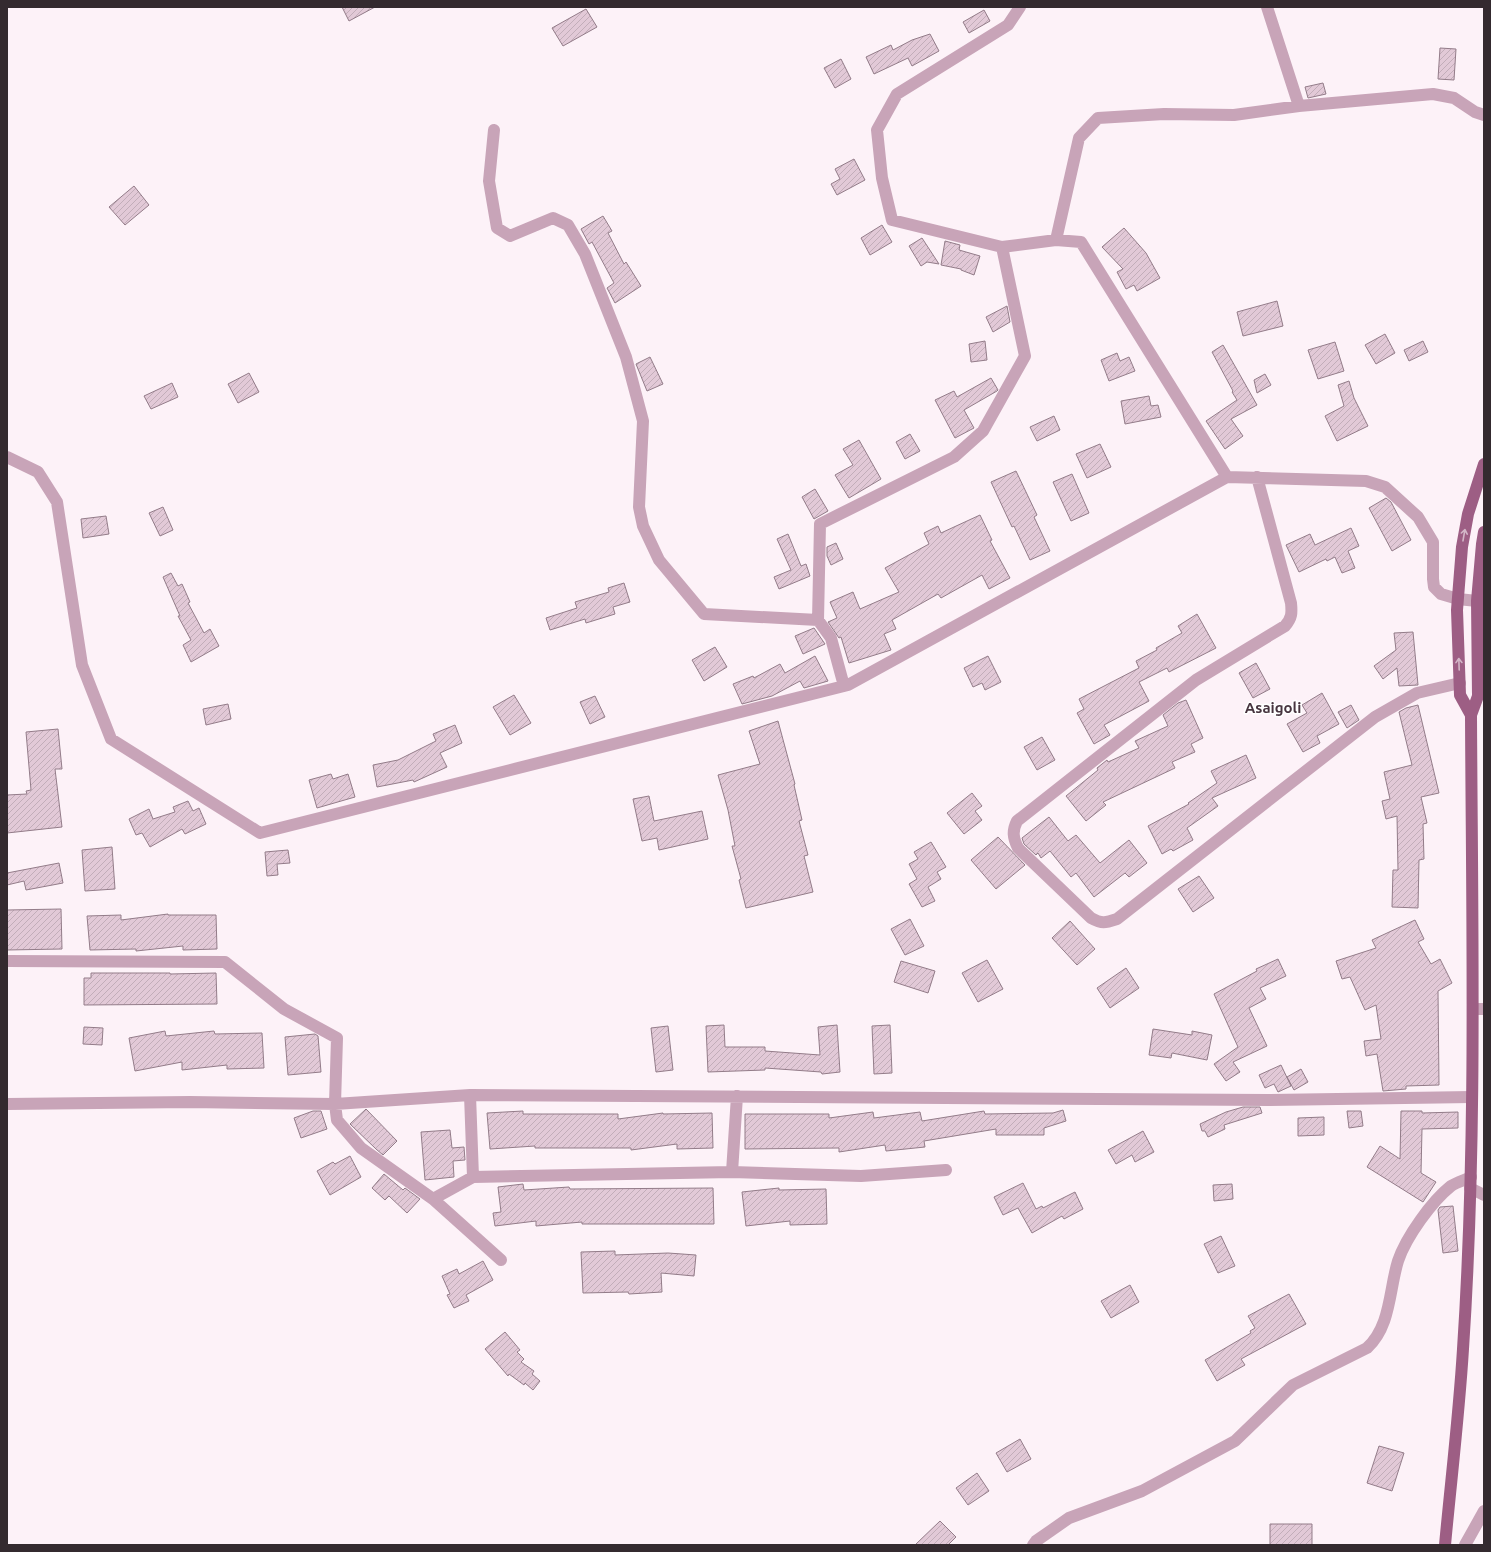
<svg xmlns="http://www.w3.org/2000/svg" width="1491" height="1552" font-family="Ubuntu,sans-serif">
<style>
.building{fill:url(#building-hatch);stroke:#937c89}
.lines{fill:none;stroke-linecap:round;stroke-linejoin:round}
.minor{stroke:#c8a4b8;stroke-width:12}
.major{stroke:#9d5e84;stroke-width:12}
.oneway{stroke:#d3b7c8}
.labels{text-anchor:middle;stroke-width:3;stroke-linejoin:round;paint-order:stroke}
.quarter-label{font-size:15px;font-weight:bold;fill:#47343f;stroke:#fff}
</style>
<defs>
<pattern id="building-hatch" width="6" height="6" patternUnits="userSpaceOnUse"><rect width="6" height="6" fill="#e2c9d7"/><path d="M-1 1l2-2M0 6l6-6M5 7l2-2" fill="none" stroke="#c2adb9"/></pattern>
</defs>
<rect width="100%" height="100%" fill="#fdf2f8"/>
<!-- building -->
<path class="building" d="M342 7H375L349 21Z
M586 9 597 27 563 46 552 28Z
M984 10 990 21 969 33 963 22Z
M930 34 939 51 912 66 908 58 874 74 866 57 891 45 893 50 912 40Z
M1440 48 1456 49 1454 80 1438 79Z
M841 59 851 79 835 88 824 68Z
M1323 83 1326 94 1308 98 1305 87Z
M854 159 865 180 837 195 831 184 840 179 835 169Z
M134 186 149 205 125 225 109 207Z
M603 216 612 231 608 233 624 264 626 262 641 286 615 303 607 288 614 283 592 242 589 244 581 229Z
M882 225 892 242 870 255 861 238Z
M1124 228 1146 253 1160 278 1137 291 1134 285 1126 289 1117 272 1123 269 1102 247Z
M922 238 939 264 927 262 921 266 909 246Z
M945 241 960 245 959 250 980 256 974 275 961 270V269L941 265Z
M1277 301 1283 326 1243 336 1237 312Z
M1007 306 1010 322 993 332 986 317Z
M1385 334 1395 353 1376 364 1365 345Z
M985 341 987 360 971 362 969 344Z
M1423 341 1428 352 1409 361 1404 350Z
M1335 342 1344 371 1318 379 1308 350Z
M1223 345 1257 405 1231 419 1243 436 1225 449 1206 421 1237 400 1232 392 1233 391 1212 352Z
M1117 353 1120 361 1129 357 1135 371 1109 381 1101 360Z
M650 357 663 384 647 391 636 364Z
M249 373 259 392 238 403 228 384Z
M1265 374 1271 385 1257 393 1254 380Z
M991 378 998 390 997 391 964 410 974 428 955 438 935 400 954 391 957 397Z
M1349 381 1354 398 1368 426 1337 441 1325 416 1344 406 1338 385Z
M172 383 178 397 151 409 144 396Z
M1149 396 1151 406 1158 405 1161 417 1125 424 1121 401Z
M1054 416 1060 430 1037 441 1030 427Z
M910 434 920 451 905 459 896 442Z
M859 440 881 479 849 498 835 475 853 465 843 449Z
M1100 444 1111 467 1087 478 1076 454Z
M1016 471 1037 515 1034 517 1050 551 1030 560 1014 526 1012 527 991 482Z
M1072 474 1089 513 1071 521 1053 482Z
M815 489 828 511 814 519 802 497Z
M1386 498 1391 502 1411 540 1392 551 1369 508Z
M163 507 173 530 160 536 149 513Z
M980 515 992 540 990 541 1010 578 989 589 982 575 941 598 938 594 892 620 896 629 884 634 891 650 849 663 841 637 839 638 828 622 837 618 830 602 853 592 860 609 899 592 885 568 929 544 924 533 938 526 941 533Z
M106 516 109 534 83 538 81 519Z
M1351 528 1359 546 1348 551 1355 568 1342 573 1335 557 1327 561 1326 559 1299 572 1286 545 1310 534 1315 545Z
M788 534 801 566 806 564 810 576 779 589 774 577 791 570 777 539Z
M836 543 843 559 831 565 827 556V547Z
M171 573 178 586 182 584 190 602 188 603 204 633 210 629 219 646 191 662 183 645 191 640 178 616H180L163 577Z
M624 583 630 602 613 607 615 614 586 623 585 619 550 630 546 618 577 608 575 602 609 592 608 588Z
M1197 614 1216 648 1169 672 1167 668 1139 682 1149 701 1104 725 1110 735 1094 744 1077 713 1084 709 1079 699 1139 668 1136 661 1157 650 1156 648 1182 633 1178 626Z
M814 628 825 644 803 654 795 636Z
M1413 632 1418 685 1399 686 1397 668 1383 679 1374 666 1396 650 1394 633Z
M715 647 727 667 704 681 692 660Z
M815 656 828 681 804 688 800 681 772 696 742 704 733 684 753 676 754 678 780 664 785 673Z
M988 656 1001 682 985 690 982 683 973 687 964 668Z
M1256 663 1270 689 1253 698 1239 673Z
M1322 693 1339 724 1317 736 1320 743 1303 752 1287 724 1307 713 1302 705Z
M514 695 531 723 510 735 493 707Z
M595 696 605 717 590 724 580 702Z
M1186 700 1203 738 1191 744 1195 752 1172 762 1175 768 1103 802 1106 805 1086 821 1066 796 1098 770 1097 768 1107 760 1108 762 1139 748 1135 741 1168 726 1163 715 1178 703Z
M228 704 231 719 206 725 203 709Z
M1351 705 1359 720 1347 728 1338 712Z
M1418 705 1439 793 1421 797 1427 823 1423 824 1424 859 1419 860 1418 908 1392 907 1393 870H1398L1397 816 1386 819 1382 801 1390 799 1384 772 1412 765 1399 712 1406 708Z
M778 721 795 784 794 785 802 820 799 821 808 855 804 856 813 892 746 908 739 880 741 879 732 846H735L728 810 718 775 760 764 749 731Z
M455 725 462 743 440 753 447 767 414 782 413 780 377 787 373 765 398 760 436 741 433 734Z
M58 729 62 769H55L62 827 7 833V795L27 794 26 791 31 790 26 732Z
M1042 737 1055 760 1037 770 1024 747Z
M1246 755 1256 778 1212 798 1218 806 1187 828 1193 840 1173 851 1171 849 1162 854 1148 826 1189 804 1188 803 1217 783 1211 771Z
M331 774 333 779 348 774 355 797 317 808 309 780Z
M972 793 982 806 975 811 982 820 964 834 947 813Z
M649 796 654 821 702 811 708 839 659 850 657 838 642 841 633 799Z
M188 801 193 811 199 808 206 824 185 834 182 829 150 847 142 833 136 835 129 819 149 809 153 819 175 812 173 807Z
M1049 817 1068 841 1076 835 1100 863 1129 840 1147 863 1129 877 1125 873 1094 897 1076 873 1071 877 1050 851 1041 858 1038 853 1036 855 1024 844 1022 838Z
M998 837 1025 865 996 889 971 860Z
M931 842 946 867 937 872 941 879 928 887 935 901 922 907 909 884 917 879 909 864 918 859 914 852Z
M112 847 115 889 85 891 82 850Z
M288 850 290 863 277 864 278 875 267 876 265 852Z
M59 863 63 883 26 890 24 881 7 885V873Z
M1199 876 1214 898 1193 912 1178 889Z
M61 909 62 949 7 950V910Z
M168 914V915H216L217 949 183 950V946L136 951V949L90 950 87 916 121 915V920Z
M910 919 924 946 905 955 891 929Z
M1415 920 1424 939 1418 942 1431 964 1440 959 1452 983 1438 991 1439 1085 1406 1086V1089L1383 1091 1377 1054 1366 1056 1364 1041 1381 1039 1376 1005 1365 1010 1350 977 1342 979 1336 961 1376 948 1372 940Z
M1070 921 1095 949 1077 965 1052 938Z
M1278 959 1286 976 1260 988 1266 999 1249 1008 1267 1046 1233 1062 1240 1072 1226 1081 1214 1064 1238 1047 1214 994 1257 971 1256 969Z
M987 960 1003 989 978 1002 962 973Z
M901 961 935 971 928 993 894 982Z
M1126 968 1139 988 1110 1008 1097 988Z
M91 973H170V974L216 973 217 1004 84 1005V978H91Z
M724 1025 725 1047H765V1051L820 1055 818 1027 837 1025 840 1072 822 1074 821 1072 765 1068V1070L708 1072 706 1026Z
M890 1025 892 1073 874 1074 872 1026Z
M668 1026 673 1070 656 1072 651 1028Z
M84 1027 103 1028 102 1045 83 1044Z
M1153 1029 1192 1035V1031L1212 1035 1207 1060 1172 1053 1171 1058 1149 1055Z
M165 1031 166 1036 214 1031 215 1034 262 1033 264 1068 227 1069V1065L182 1070V1062L135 1071 129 1038Z
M315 1034 318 1036 321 1072 288 1075 285 1037Z
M1281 1065 1291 1086 1278 1092 1274 1084 1265 1088 1259 1075Z
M1301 1069 1308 1082 1294 1090 1287 1077Z
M1243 1107H1260L1262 1113 1224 1125 1225 1129 1208 1137 1205 1131H1202L1200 1124 1226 1112Z
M366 1109 397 1141 383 1155 376 1149 350 1124Z
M1063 1110 1066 1121 1044 1128V1135H996V1129L924 1141 925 1147 886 1151 885 1145 839 1152V1148L745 1149V1114H829V1118L873 1112 874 1118 920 1112 922 1121 984 1111 985 1114 1053 1113Z
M313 1111H321L327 1129 301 1138 294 1118Z
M523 1111V1114H618V1119L663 1113V1114L712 1113 713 1148 677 1149V1144L631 1150V1148H535V1146L490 1149 487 1113Z
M1347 1111H1361L1363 1126 1349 1128Z
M1401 1111H1422V1113L1458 1112V1128L1422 1129 1421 1173 1436 1182 1423 1202 1367 1167 1380 1146 1400 1159Z
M1324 1117V1135L1298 1136V1118Z
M450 1130 452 1148 464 1147 465 1160 453 1161 454 1177 425 1180 421 1132Z
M1143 1131 1154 1152 1135 1162 1132 1155 1116 1164 1108 1150Z
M350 1156 361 1177 330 1195 317 1171 333 1162 335 1164Z
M384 1174 403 1190 405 1188 420 1199 407 1213 389 1196 385 1200 372 1188Z
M1023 1183 1036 1209 1042 1206 1043 1208 1075 1192 1083 1209 1064 1219 1062 1216 1032 1233 1018 1208 1003 1215 994 1197Z
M523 1184 524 1190 569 1187 570 1189 713 1188 714 1224H582V1222L536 1226V1221L495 1226 493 1213 501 1212 498 1187Z
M1232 1184 1233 1199 1214 1201 1213 1185Z
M779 1188V1190L826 1189 827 1224 790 1225V1221L746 1226 742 1192Z
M1453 1206 1458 1251 1443 1253 1438 1210 1440 1207Z
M1221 1236 1235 1266 1218 1273 1204 1244Z
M615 1251V1255L668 1253 696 1255 694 1276 661 1273 662 1292 629 1294 628 1292 583 1293 581 1252Z
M483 1261 493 1280 466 1295 469 1301 454 1308 447 1295 450 1294 442 1276 457 1269 459 1274Z
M1130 1285 1139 1302 1111 1318 1101 1301Z
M1289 1294 1306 1324 1241 1359 1245 1365 1217 1381 1205 1360 1251 1333 1250 1331 1255 1328 1248 1316Z
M505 1332 520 1350 517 1352 524 1359 521 1362 534 1371 532 1374 540 1381 533 1390 525 1383 524 1385 509 1374 508 1376 485 1349Z
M1020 1439 1031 1459 1007 1472 996 1453Z
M1379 1446 1404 1453 1392 1491 1367 1483Z
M977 1473 989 1491 968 1505 956 1488Z
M940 1521 956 1537 948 1545H915Z
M1270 1524H1312V1545H1270Z"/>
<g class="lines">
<!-- minor -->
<path class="minor" d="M1020 7 1008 25 897 94 877 130 882 178 892 220 1002 247 1056 240 1081 242 1227 477
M1267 7 1299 106
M494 130 489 181 497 228 510 236 553 218 568 225 585 254 626 357 643 421 639 507 643 526 659 560 704 614 818 620 831 638 844 686
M1056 240 1079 138 1098 118 1164 114 1234 115 1299 106 1433 94 1454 98 1475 112 1484 115
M7 457 38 472 57 502 82 665 111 739 260 833 848 685 1227 477 1366 481 1385 487 1418 517 1433 542V579L1434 587 1441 594 1458 599 1477 601
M1257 477 1291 603C1292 613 1292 618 1285 626L1196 680 1017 821C1012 831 1013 838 1018 848L1091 918C1102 924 1105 923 1117 919L1375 717 1417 693 1460 683
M818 620 820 524 954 457 983 431 1025 356 1002 247
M7 961 225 962 284 1009 337 1038 335 1104 337 1120 361 1148 433 1199 501 1260
M1473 1009H1484
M470 1095 473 1177
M7 1104 190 1102 335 1104 470 1095 1268 1100 1472 1097
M732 1172 737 1096
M1470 1188 1484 1195
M433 1199 473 1177 732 1172 861 1176 946 1170
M1033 1545 1036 1541 1069 1518 1142 1491 1235 1441 1293 1385 1367 1348C1391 1326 1389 1290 1398 1261 1406 1237 1432 1201 1451 1186 1457 1182 1465 1180 1471 1177
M1465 1545 1484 1511"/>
<!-- major -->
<path class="major" d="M1471 715 1460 695 1457 610 1462 547 1468 514 1484 464
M1445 1545C1451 1480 1459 1415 1463 1349 1477 1138 1472 926 1471 715L1478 696 1477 601 1482 544 1484 532"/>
</g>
<!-- one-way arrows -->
<defs><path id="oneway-shaft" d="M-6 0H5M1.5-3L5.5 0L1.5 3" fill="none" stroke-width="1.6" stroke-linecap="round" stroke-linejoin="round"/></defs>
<g class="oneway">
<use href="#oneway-shaft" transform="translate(1464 535) rotate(-80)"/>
<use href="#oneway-shaft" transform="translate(1459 664) rotate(-92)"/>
</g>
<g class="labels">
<!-- quarter labels -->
<g class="quarter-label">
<text x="1273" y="713">Asaigoli</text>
</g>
</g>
<!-- border -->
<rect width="1491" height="1552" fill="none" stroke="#342a2f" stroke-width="16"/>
</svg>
